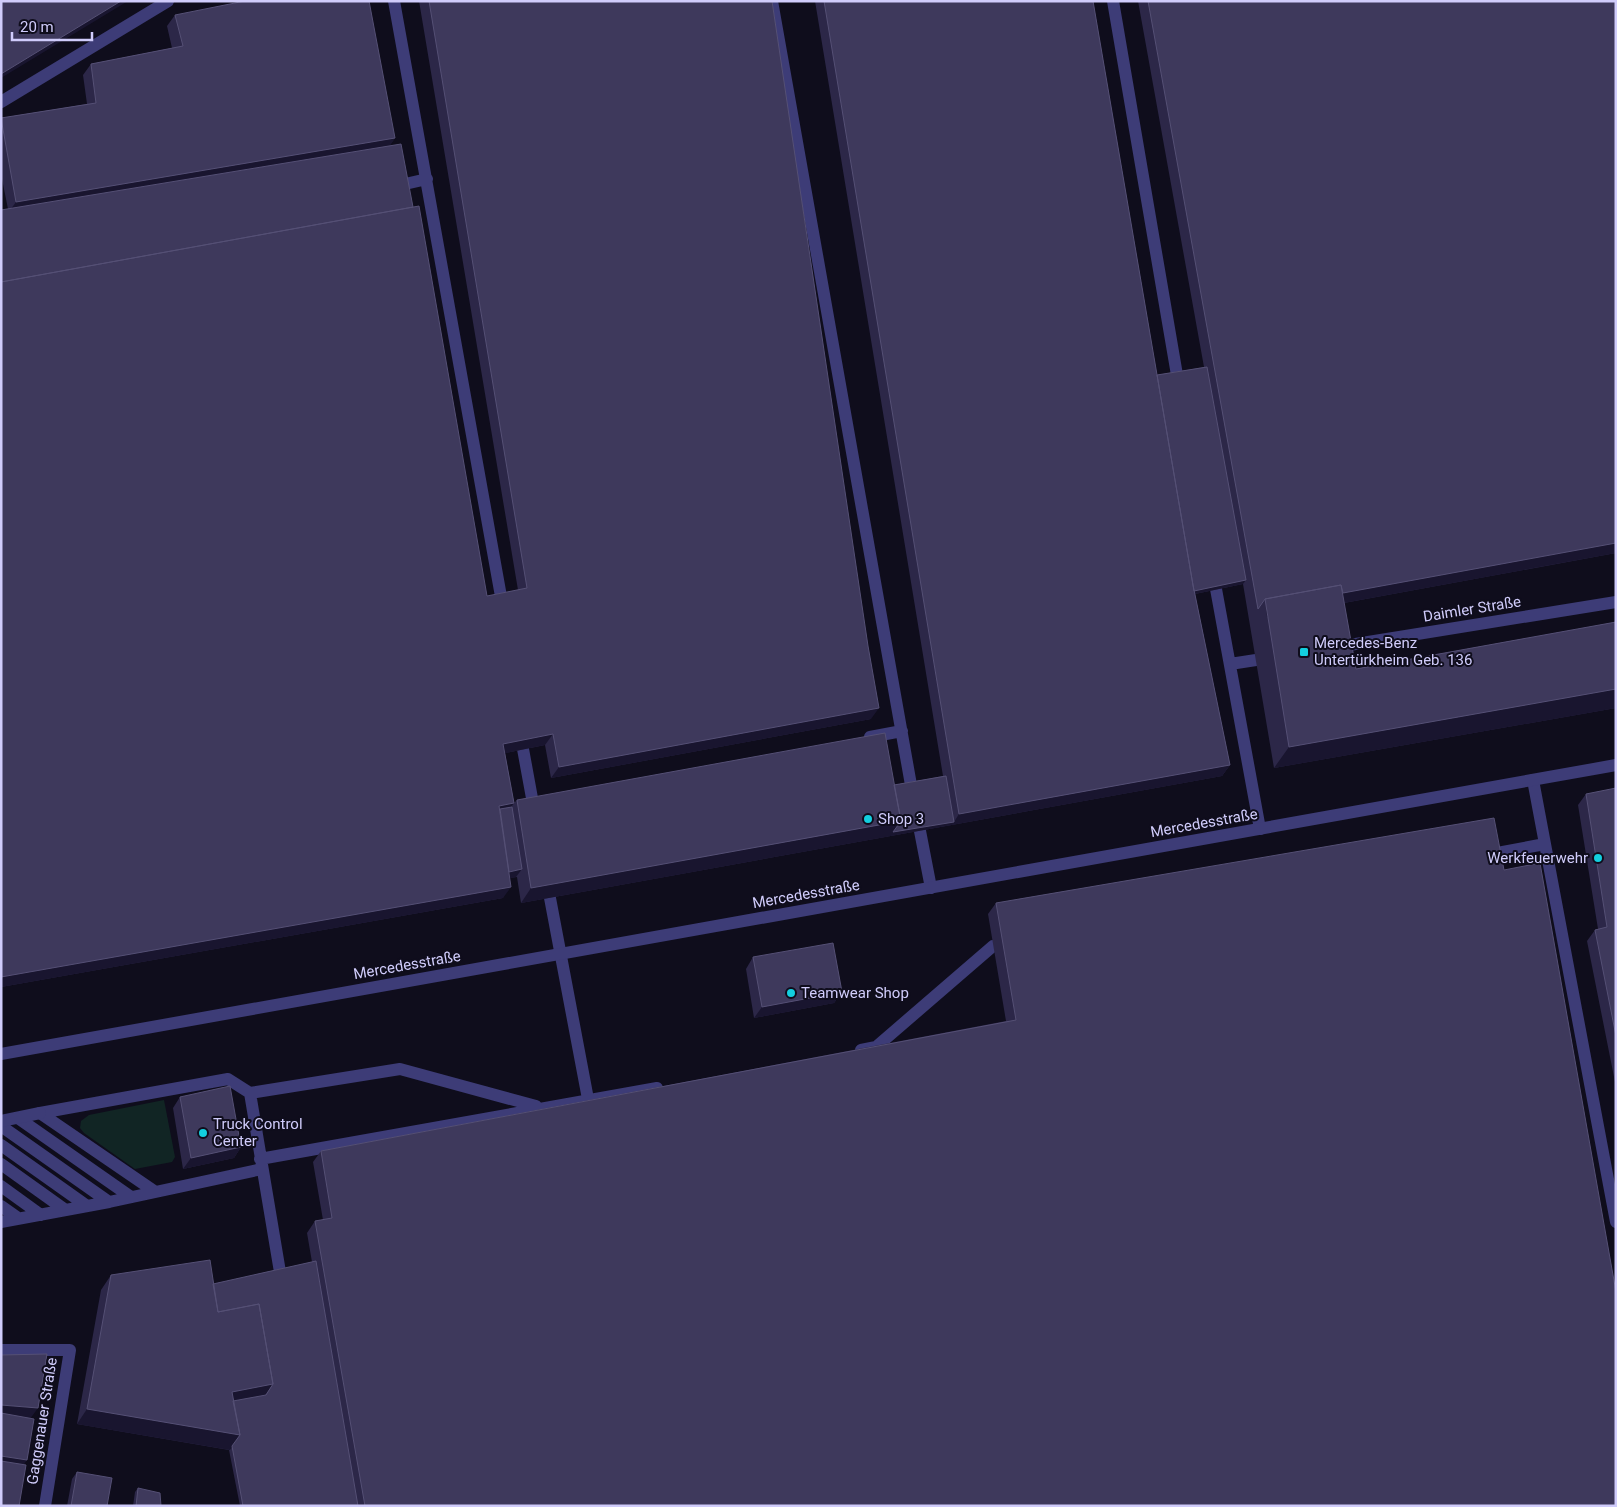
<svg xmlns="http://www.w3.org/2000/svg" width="1617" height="1507" font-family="Roboto,sans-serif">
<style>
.green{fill:#112524}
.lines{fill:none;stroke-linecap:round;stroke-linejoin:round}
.lane{stroke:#3d3c77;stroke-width:12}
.street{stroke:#3d3c77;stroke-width:12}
.wall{fill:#2c2748}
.shaded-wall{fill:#19152f}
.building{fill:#3e395c;stroke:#555075}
.poi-dot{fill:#13cfdf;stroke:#0f0d1c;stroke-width:2}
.labels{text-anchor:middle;stroke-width:4;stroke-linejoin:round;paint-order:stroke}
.street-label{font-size:15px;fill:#d0ccfb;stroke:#0f0d1c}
.poi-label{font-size:15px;fill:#d0ccfb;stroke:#0f0d1c;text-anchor:start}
</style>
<rect width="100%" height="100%" fill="#0f0d1c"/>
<!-- green -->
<path class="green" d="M164 1100 175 1157 172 1162 135 1169 84 1133 80 1128 81 1121 89 1115Z"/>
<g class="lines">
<!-- lane -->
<path class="lane" d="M394 1 502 602
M772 1 911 785
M1113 1 1177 375
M1 102 168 1
M405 184 427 179
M1216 589 1260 829
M1337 647 1616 602
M1230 664 1256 660
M870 737 902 731
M523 749 534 809
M1533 780 1616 1222
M920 831 931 888
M1492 854 1545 844
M550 898 588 1099
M861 1050 876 1047 993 946
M250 1093 280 1272
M40 1113 228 1079 250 1093 400 1069 536 1106
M40 1113 154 1191
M18 1118 131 1197
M1 1126 109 1202
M1 1145 87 1206
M260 1159 657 1088
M1 1164 64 1209
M1 1186 41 1215
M1 1206 18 1218
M1 1222 109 1202 262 1169"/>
<!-- street -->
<path class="street" d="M1 1054 1616 765
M1 1121 40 1113
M1 1350H70L45 1506"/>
</g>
<!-- wall -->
<path class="wall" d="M419 1H772L871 719 551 778 545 745 505 753 514 803 517 800 894 785 943 776 815 1H1093L1157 375 1204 367 1138 1H1616V553L1344 603 1356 669 1616 622V708L1274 768 1243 584 1195 594 1230 765 1222 776 521 903 517 877 509 878 503 898 1 987V210L8 209 1 174V118L87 104 83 75 91 64 172 48 167 26 175 15 395 138 389 146 413 207 487 596 518 590Z
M1616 788V1087L1587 941 1595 930 1598 929 1578 805 1586 794Z
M996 903 1616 1506H240L229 1450 77 1424 101 1290 111 1275 213 1284 312 1262 307 1233 315 1221 323 1220 313 1162 321 1151 1006 1021 988 914Z
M753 957 842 992 834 1003 754 1018 746 969Z
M180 1097 241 1147 234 1158 183 1169 173 1108Z
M77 1472 107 1506H67L72 1479Z
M138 1488 161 1506H133L135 1492Z"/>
<!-- shaded-wall -->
<path class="shaded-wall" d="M121 1H128L1 78V74Z
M395 138 387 150 8 213 16 202Z
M1616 543V553L1267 617 1266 607Z
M1246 580 1243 584 1185 596 1188 592Z
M1616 689V708L1274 768 1289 747Z
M879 708 871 719 551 778 559 767Z
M553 734 545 745 496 755 503 744Z
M1230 765 1222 776 521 903 531 888 901 821 954 822 959 814Z
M514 803 506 815 497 816 499 806Z
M522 869 516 877 500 880 505 872Z
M511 887 503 898 1 987V977Z
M842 992 834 1003 754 1018 762 1007Z
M241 1147 234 1158 183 1169 191 1158Z
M273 1384 263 1398 225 1406 232 1392Z
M1 1405 38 1408 30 1419 1 1417Z
M87 1409 240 1435 230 1450 77 1424Z
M1 1456 27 1460 22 1467 1 1464Z"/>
<!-- building -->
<path class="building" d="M1 1H121L1 74Z
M245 1H369L395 138 16 202 1 118 96 103 91 64 183 46 175 15Z
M429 1H772L868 646 879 708 559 767 553 734 503 744 514 803 499 806 511 887 1 977V282L419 206 487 596 527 588Z
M824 1H1093L1193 585 1230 765 959 814Z
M1148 1H1616V543L1343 593 1341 585 1265 599 1258 609Z
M401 144 413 207 1 282V210Z
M1207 367 1246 580 1194 591 1157 375Z
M1341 585 1356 669 1616 622V689L1289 747 1265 599Z
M885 733 901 821 531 888 517 800Z
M946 776 954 822 893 832 901 821 894 785Z
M1616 788V1036L1595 930 1607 927 1586 794Z
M512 807 522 869 509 872 500 809Z
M1494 818 1504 870 1540 863 1616 1292V1506H365L315 1221 332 1218 321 1151 1016 1020 996 903Z
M833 943 842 992 762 1007 753 957Z
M230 1086 241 1147 191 1158 180 1097Z
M210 1260 218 1312 259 1304 273 1384 232 1392 240 1435 87 1409 111 1275Z
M316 1261 358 1506H243L232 1446 240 1435 233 1401 266 1395 273 1384 259 1304 218 1312 213 1284Z
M47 1354 38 1408 1 1405V1355Z
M1 1413 34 1419 27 1460 1 1456Z
M1 1461 26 1465 19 1506H1Z
M77 1472 112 1478 107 1506H71Z
M138 1488 160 1493 161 1506H136Z"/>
<!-- markers -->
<g class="poi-dot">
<rect x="1299" y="647" width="10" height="10" rx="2.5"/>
<circle cx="868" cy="819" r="5"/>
<circle cx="1598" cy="858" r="5"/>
<circle cx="791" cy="993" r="5"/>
<circle cx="203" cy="1133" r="5"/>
</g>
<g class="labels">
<!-- street labels -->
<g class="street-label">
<text transform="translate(1472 609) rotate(-9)" y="5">Daimler Straße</text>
<text transform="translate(1204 823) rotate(-10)" y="5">Mercedesstraße</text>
<text transform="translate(806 894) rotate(-10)" y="5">Mercedesstraße</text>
<text transform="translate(407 965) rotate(-10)" y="5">Mercedesstraße</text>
<text transform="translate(42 1421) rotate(-81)" y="5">Gaggenauer Straße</text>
</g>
<!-- poi labels -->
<g class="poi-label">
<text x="1314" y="648">Mercedes-Benz<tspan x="1314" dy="17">Untertürkheim Geb. 136</tspan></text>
<text x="878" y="824">Shop 3</text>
<text x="1588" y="863" text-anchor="end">Werkfeuerwehr</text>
<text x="801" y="998">Teamwear Shop</text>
<text x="213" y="1129">Truck Control<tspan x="213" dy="17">Center</tspan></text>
</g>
</g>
<!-- border -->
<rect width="1617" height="1507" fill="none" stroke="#d0ccfb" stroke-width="5"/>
<!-- scale -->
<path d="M12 32v8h80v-8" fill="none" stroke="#d0ccfb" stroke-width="2.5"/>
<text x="20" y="32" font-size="15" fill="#d0ccfb" stroke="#0f0d1c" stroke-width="4" paint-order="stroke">20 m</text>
</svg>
